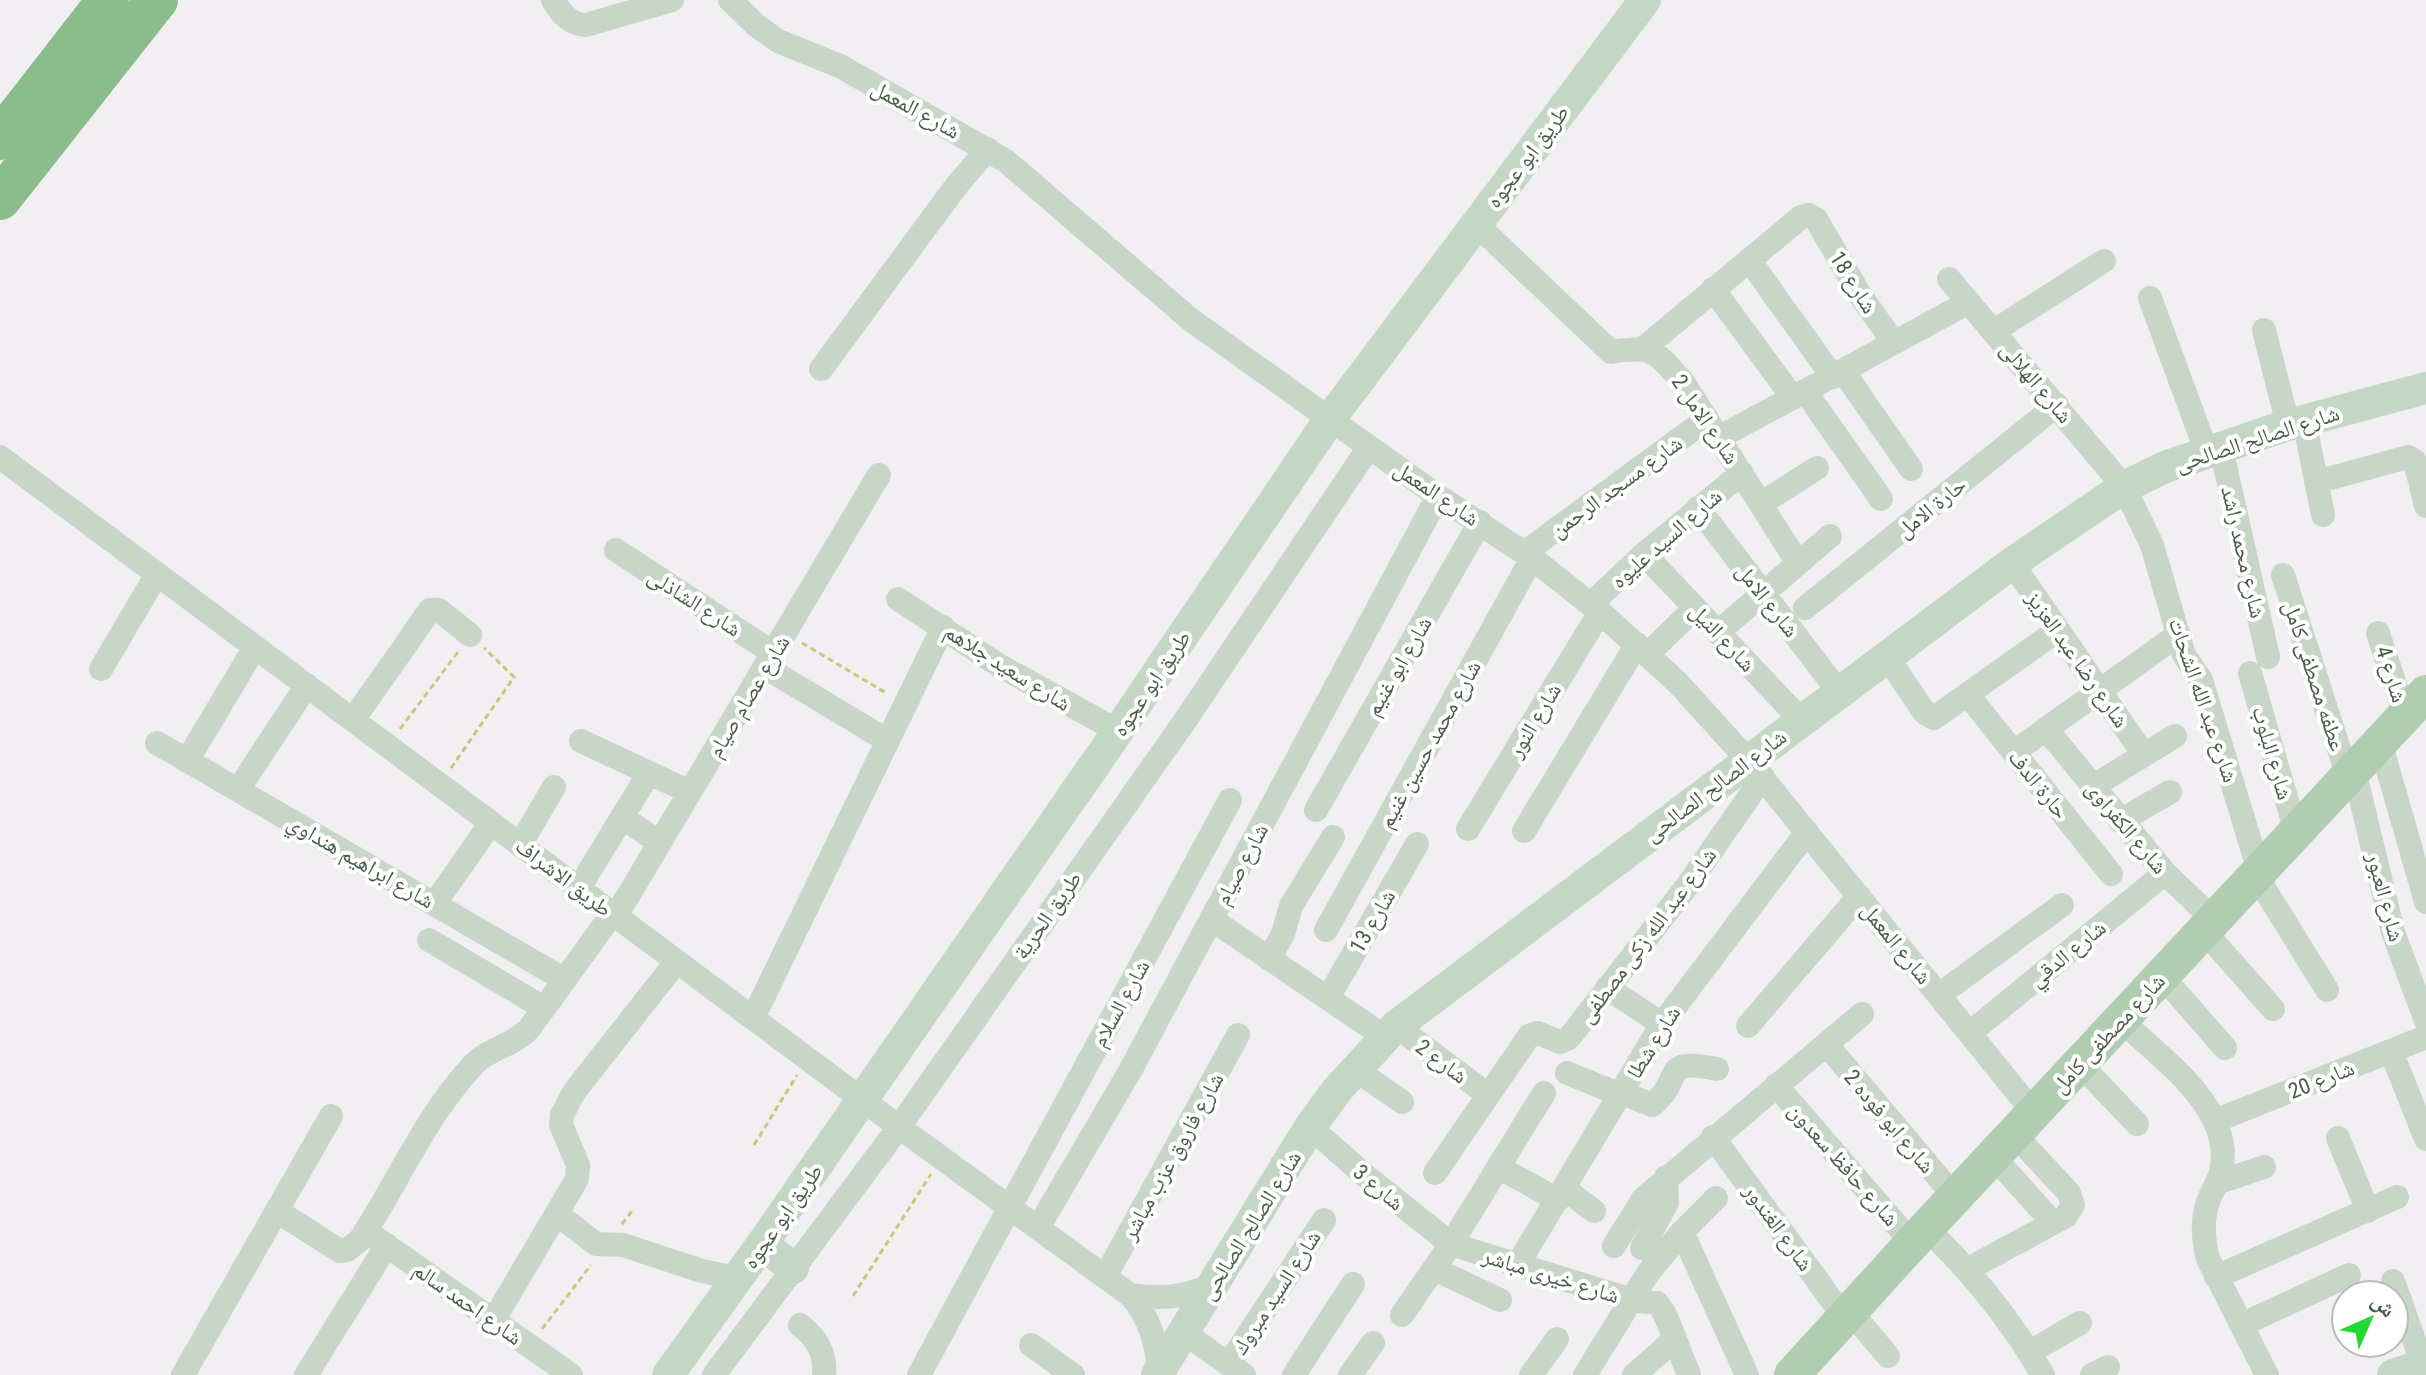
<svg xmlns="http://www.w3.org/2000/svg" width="2426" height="1375" font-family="'Roboto Condensed','Noto Naskh Arabic',sans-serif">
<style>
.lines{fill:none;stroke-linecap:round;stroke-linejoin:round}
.path{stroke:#c7c97a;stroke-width:3;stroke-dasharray:6 4;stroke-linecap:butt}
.street{stroke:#c7d6c7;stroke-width:24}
.secondary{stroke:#c3d7c4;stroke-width:32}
.primary{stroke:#b1cdb1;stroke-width:36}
.highway{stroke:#8abc8c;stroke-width:42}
.labels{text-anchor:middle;stroke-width:8;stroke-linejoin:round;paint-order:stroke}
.street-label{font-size:22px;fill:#485c48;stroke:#fff}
</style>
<rect width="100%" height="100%" fill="#f1eff2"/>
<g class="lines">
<!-- path -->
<path class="path" d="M802 643 888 694
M400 729 458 652
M451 768 514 677 484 648
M754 1145 797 1075
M622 1224 632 1211
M853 1296 931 1174
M542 1329 591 1265"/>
<!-- street -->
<path class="street" d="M553 0C561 14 570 24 586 25L672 0
M730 0 757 26 778 41 840 66 1006 161 1191 320 1438 496 1532 558 1600 612 1677 682 1748 760 2034 1113
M1476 224 1611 352C1654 345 1655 351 1683 382L1798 563
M1749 260 1833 377
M1949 279 2124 487 2152 545 2184 655 2201 680 2259 871
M1713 289 1793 398
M2150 298 2207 453
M2264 330 2288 425
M1994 331 2104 261
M1644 348 1801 217 1809 215 1816 219 1860 295 1894 343
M821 369 957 185 988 149
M1843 371 1911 469
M1805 391 1881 499
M2304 420 2323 515
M1720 437 1969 302
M2221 448 2268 657
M0 457 899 1127 1130 1295C1150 1318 1157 1343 1159 1373
M2316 482 2408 457 2415 461 2426 506
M1762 503 1817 468
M1698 508 1839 692
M616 550 773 653
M1524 553 1707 419
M1644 554 1801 720
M2012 563 2144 755
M2283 575 2348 777
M898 599 1000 666 1118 731
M1591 604 1644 554 1742 473
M1805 608 2057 405
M1718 632 1830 536
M2378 633 2405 715
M1648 654 1695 608
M1887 657 1925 713 1934 718 2058 630
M765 667 888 741
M101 669 157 574
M2250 673 2296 832
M1968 695 2111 874
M353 720 430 610H439L470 635
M2046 729 2165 873 2214 920
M581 741 690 792
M2380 742 2426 902
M157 743 565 980
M2014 752 2179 634
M187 761 255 647
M2354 770 2393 932 2426 1021
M2092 787 2175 736
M238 790 307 685
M1316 810 1480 522
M622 817 660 843
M2120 821 2170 792
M1468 829 1600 612
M1524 831 1637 644
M520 845 554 787
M2256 875 2327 990
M579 888 649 773
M435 903 491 823
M616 916 879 475
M1211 919 1385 1037
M1326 930 1532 558
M2204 931 2273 1009
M429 940 544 1008
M1269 959 1283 934 1291 906 1333 837
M2162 976 2225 1048
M1607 988 1662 1024
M1939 995 2062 905
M1328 998 1417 844
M753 1018 943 627
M2121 1020C2160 1058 2236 1109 2221 1171 2219 1181 2213 1189 2209 1199 2201 1219 2203 1239 2208 1259L2267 1375
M1396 1026 1488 1095
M1748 1026 1859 896
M1970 1033 2165 873
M1826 1044 1955 1197
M2391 1051 2426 1139
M2080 1064 2137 1124
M1355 1069 1402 1102
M1567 1073 1621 1095
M1776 1085 1912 1243
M1622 1093 1652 1105C1686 1078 1657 1057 1717 1069
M2217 1120 2426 1037
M1310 1127 1368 1178 1451 1244 1632 1300 1657 1303 1665 1314 1689 1375
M1713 1137 1844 1317
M2338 1138 2368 1211
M1993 1156 2053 1223
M1498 1167 1558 1200
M1435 1173 1529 1036 1538 1033 1560 1042 1569 1038 1687 886 1763 777
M2217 1183 2264 1167
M1565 1189 1594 1211
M277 1211 340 1251 347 1250 360 1240C398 1182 425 1117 473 1065 489 1048 513 1046 529 1029L613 913
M557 1214 596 1244 623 1245 702 1271 738 1278
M1038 1228 1130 1071 1438 496
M1926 1228C1972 1272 2011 1320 2043 1375
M366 1231 571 1375
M1682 1232 1747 1375
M1614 1246 1643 1199 1862 1014
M1642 1248 1667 1203 1666 1177
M1518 1264 1662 1024 1807 832
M1434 1269 1500 1300
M1968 1269 2066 1216 2073 1205 2069 1193 2014 1134
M1105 1277 1238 1035
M2216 1277 2397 1197
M2393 1281 2423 1365
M1130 1295C1160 1299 1184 1298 1212 1285
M1850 1311 1888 1356
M1402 1315 1451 1244 1544 1093
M493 1321 577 1179 578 1165 561 1125 562 1115 574 1092 677 961
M800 1325C817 1338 826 1353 824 1375
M2241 1325 2349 1275
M1183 1332 1244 1375
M1031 1345 1073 1375
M2030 1352 2080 1323
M1229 1364 1324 1220
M183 1375 331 1116
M306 1375 387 1245
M714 1375 899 1127 1189 715 1369 447
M919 1375 1230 800
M1294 1375 1353 1284
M1350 1375 1373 1343
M1531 1375 1557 1339
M1585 1375 1648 1273 1682 1232 1716 1198
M1634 1375 1675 1339
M2092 1375 2108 1367"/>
<!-- secondary -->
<path class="secondary" d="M762 1244 793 1268
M668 1375 762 1244 1118 731 1330 419 1645 0
M1157 1375 1310 1127 1337 1090 1396 1026 2012 563 2124 487 2165 467 2288 425 2426 388
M2393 1375 2426 1364"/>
<!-- primary -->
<path class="primary" d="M1792 1375 1926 1228 2426 693"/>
<!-- highway -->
<path class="highway" d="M0 139 108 0
M0 199 157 0"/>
</g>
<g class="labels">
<!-- street labels -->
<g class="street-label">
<text transform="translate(916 109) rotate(29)" y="8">شارع المعمل</text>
<text transform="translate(1527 156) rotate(-53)" y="8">طريق ابو عجوه</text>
<text transform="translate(1854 282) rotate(58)" y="8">شارع 18</text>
<text transform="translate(2037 382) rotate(50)" y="8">شارع الهلالى</text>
<text transform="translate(1706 419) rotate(56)" y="8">شارع الامل 2</text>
<text transform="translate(2257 438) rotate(-18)" y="8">شارع الصالح الصالحى</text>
<text transform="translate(1616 486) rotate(-36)" y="8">شارع مسجد الرحمن</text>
<text transform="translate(1437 493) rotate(34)" y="8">شارع المعمل</text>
<text transform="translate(1931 507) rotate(-39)" y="8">حارة الامل</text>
<text transform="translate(1666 538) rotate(-41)" y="8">شارع السيد عليوه</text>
<text transform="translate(2244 552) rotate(77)" y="8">شارع محمد راشد</text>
<text transform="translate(1768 600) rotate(52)" y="8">شارع الامل</text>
<text transform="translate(695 602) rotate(33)" y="8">شارع الشاذلى</text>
<text transform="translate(1723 637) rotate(47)" y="8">شارع النيل</text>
<text transform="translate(2078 659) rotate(55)" y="8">شارع رضا عبد العزيز</text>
<text transform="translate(1398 666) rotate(-60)" y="8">شارع ابو غنيم</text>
<text transform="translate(1008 667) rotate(32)" y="8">شارع سعيد جلاهم</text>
<text transform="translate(2392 674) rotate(72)" y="8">شارع 4</text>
<text transform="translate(2315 676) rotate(72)" y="8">عطفه مصطفى كامل</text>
<text transform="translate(1151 683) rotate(-56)" y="8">طريق ابو عجوه</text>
<text transform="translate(748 696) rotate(-59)" y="8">شارع عصام صيام</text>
<text transform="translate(2204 700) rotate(71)" y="8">شارع عبد الله الشحات</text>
<text transform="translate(1534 720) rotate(-59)" y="8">شارع النور</text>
<text transform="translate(1429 744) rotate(-61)" y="8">شارع محمد حسين غنيم</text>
<text transform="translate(2273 753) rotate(74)" y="8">شارع البلوب</text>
<text transform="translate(2039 784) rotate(51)" y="8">حارة الدف</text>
<text transform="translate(1715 785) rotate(-37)" y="8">شارع الصالح الصالحى</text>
<text transform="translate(2127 827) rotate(50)" y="8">شارع الكفراوى</text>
<text transform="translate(361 861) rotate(30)" y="8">شارع ابراهيم هنداوي</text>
<text transform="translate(1241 864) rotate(-62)" y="8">شارع صيام</text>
<text transform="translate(564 877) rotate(37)" y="8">طريق الاشراف</text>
<text transform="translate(2386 897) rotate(75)" y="8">شارع العبور</text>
<text transform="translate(1047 915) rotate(-55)" y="8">طريق الحرية</text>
<text transform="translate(1372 921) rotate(-60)" y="8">شارع 13</text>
<text transform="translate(1647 935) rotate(-53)" y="8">شارع عبد الله زكى مصطفى</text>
<text transform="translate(1897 943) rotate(51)" y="8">شارع المعمل</text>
<text transform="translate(2067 953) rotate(-39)" y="8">شارع الدقي</text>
<text transform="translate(1120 1003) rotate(-61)" y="8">شارع السلام</text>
<text transform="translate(2108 1033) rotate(-47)" y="8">شارع مصطفى كامل</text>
<text transform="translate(1653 1042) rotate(-58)" y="8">شارع شطا</text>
<text transform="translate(1442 1061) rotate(37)" y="8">شارع 2</text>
<text transform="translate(2321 1079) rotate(-22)" y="8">شارع 20</text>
<text transform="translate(1890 1121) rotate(50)" y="8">شارع ابو فوده 2</text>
<text transform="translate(1172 1156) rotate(-61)" y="8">شارع فاروق عزب مباشر</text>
<text transform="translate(1844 1164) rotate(49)" y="8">شارع حافظ سعدون</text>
<text transform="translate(1379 1187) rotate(40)" y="8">شارع 3</text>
<text transform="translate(782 1216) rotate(-55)" y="8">طريق ابو عجوه</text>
<text transform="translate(1250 1225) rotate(-58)" y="8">شارع الصالح الصالحى</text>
<text transform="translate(1779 1227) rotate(54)" y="8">شارع الغندور</text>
<text transform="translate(1551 1275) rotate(17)" y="8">شارع خيرى مباشر</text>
<text transform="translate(1276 1292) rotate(-57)" y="8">شارع السيد مبروك</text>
<text transform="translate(468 1303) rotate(35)" y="8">شارع احمد سالم</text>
</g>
</g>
<!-- north arrow -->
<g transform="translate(2370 1319) rotate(45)"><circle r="38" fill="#ffffff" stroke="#b6beb6" stroke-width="2"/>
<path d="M0-6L14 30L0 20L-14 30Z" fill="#22d933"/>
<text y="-12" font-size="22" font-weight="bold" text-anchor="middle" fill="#485c48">ش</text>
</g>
</svg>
